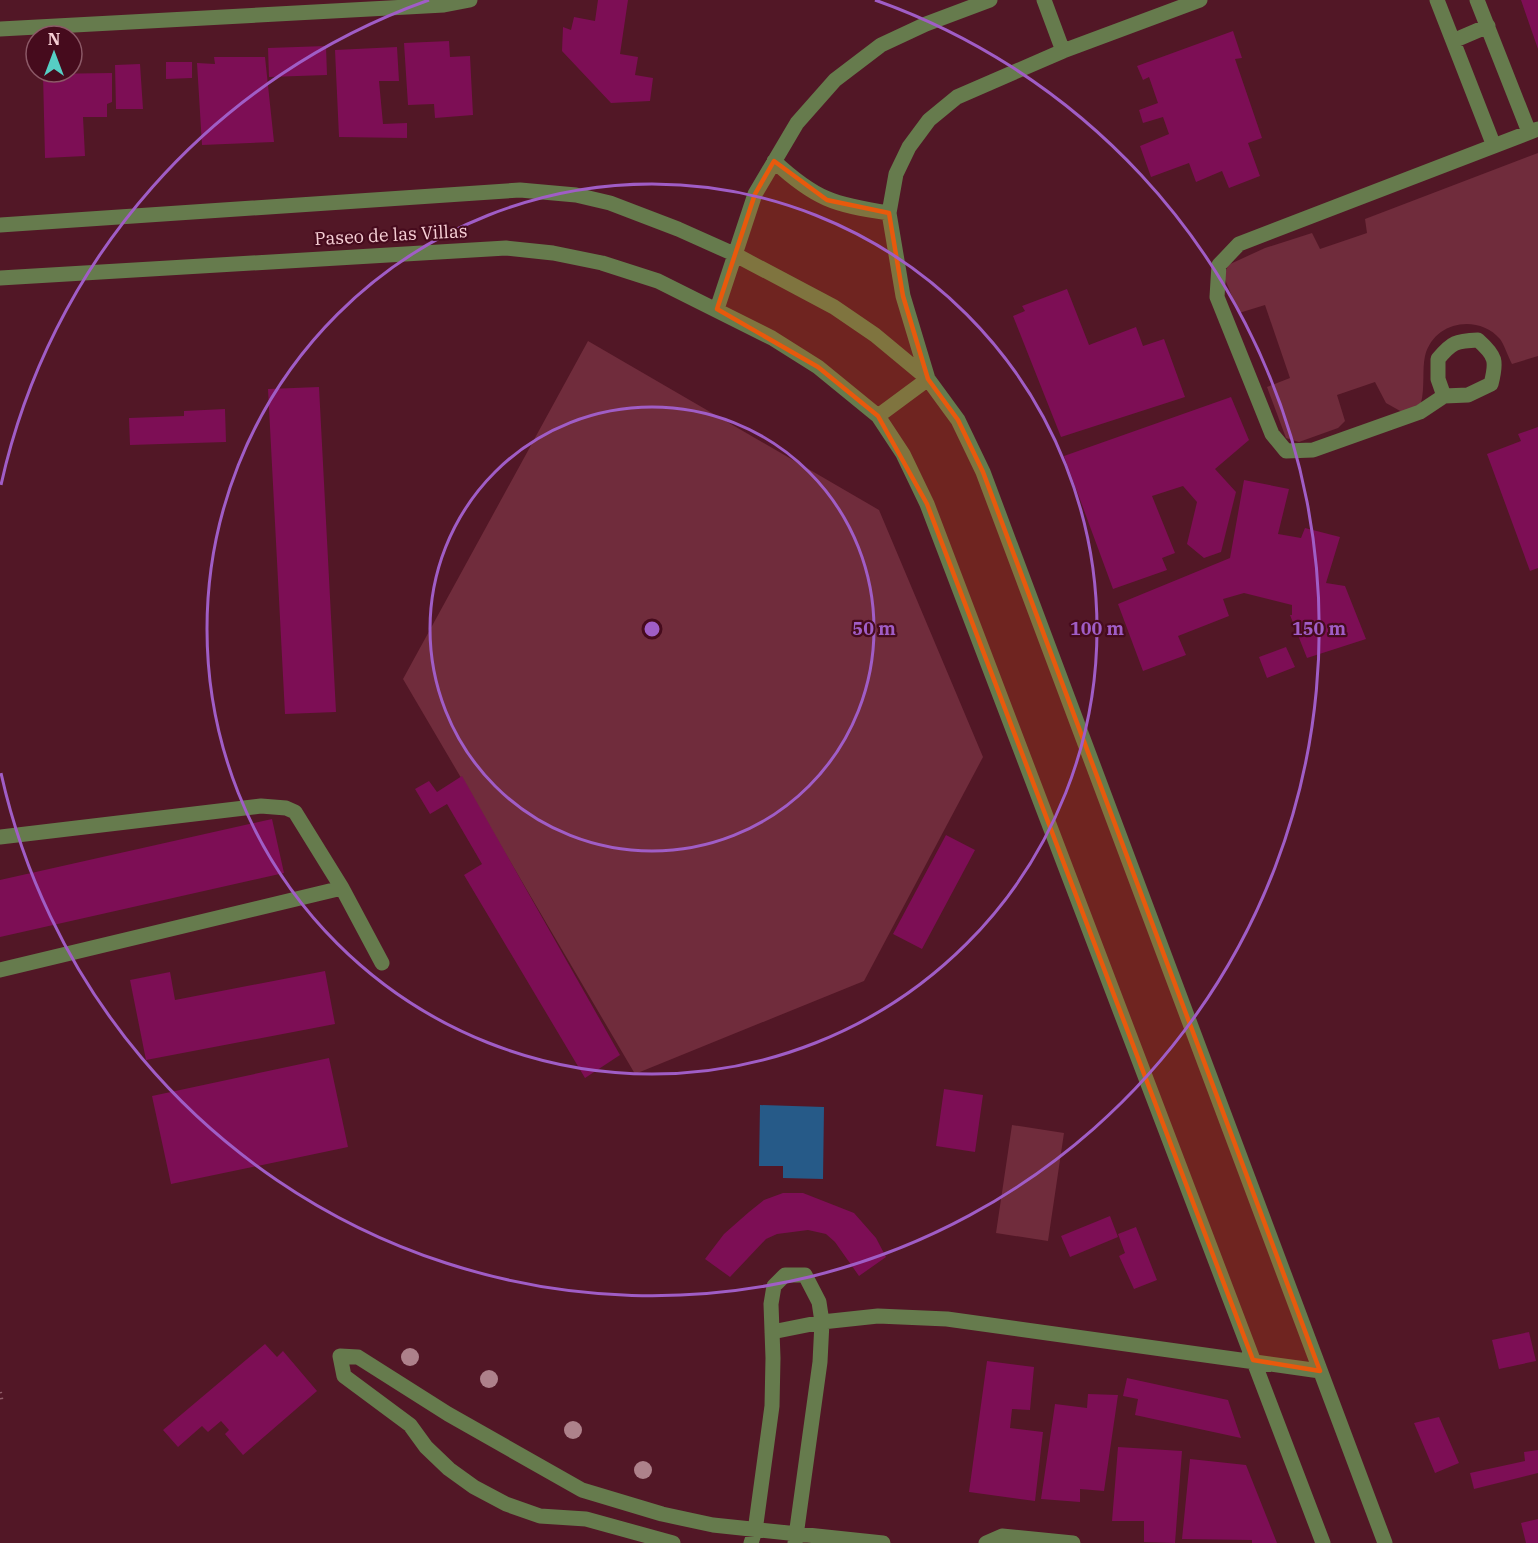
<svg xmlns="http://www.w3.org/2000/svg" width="1538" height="1543" font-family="'IBM Plex Serif',serif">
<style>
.green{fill:#702c3c}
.water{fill:#265a88}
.building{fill:#7d0e55}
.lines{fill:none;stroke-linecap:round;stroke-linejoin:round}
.path{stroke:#905d68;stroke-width:4;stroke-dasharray:1.5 4.5;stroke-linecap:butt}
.minor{stroke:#667b4d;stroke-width:15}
.tree{fill:#ae818b}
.marked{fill:#e8590c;fill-opacity:0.2;stroke:#e8590c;stroke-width:4.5;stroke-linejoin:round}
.ring{fill:none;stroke:#a05dc6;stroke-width:3}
.labels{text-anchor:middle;stroke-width:4.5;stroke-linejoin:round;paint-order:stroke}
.street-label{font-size:18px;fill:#f6cfd5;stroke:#460b1d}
.centre{fill:#a05dc6;stroke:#460b1d;stroke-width:3}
.ring-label{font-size:18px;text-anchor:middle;font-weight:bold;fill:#a05dc6;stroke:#460b1d;stroke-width:4.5;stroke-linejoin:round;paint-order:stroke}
</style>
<rect width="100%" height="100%" fill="#521726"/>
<!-- green -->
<path class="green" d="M1538 153V356L1512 364C1508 357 1504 344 1500 339 1478 314 1434 321 1425 356 1422 369 1425 388 1421 403L1411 410 1402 412 1386 403 1375 382 1337 395 1345 421 1338 428 1299 442 1286 438 1267 387 1290 378 1265 305 1239 313 1224 277 1228 265 1265 248 1312 233 1320 249 1367 233 1365 219Z
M588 341 879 510 983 757 864 981 635 1074 403 679Z
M1012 1125 1064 1133 1048 1241 996 1233Z"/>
<!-- water -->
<path class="water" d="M760 1105 824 1107 823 1179 783 1178V1166H759Z"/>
<!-- building -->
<path class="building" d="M598 0H628L620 54 638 57 635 75 653 78 650 101 611 103 562 51 563 27 571 30 574 17 595 21Z
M1521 0H1538V49Z
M1233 31 1242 58 1235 59 1262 138 1248 143 1260 176 1229 188 1222 171 1196 182 1189 163 1151 177 1140 146 1169 134 1163 117 1143 123 1139 110 1158 103 1149 77 1143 80 1137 66Z
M449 41 450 57 470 56 473 115 435 118 434 104 408 105 404 43Z
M326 46 327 75 269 77 268 48Z
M397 47 399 81H379L383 124 407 123V138L339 137 335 50Z
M214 57H265L274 142 202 145 197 63 215 64Z
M166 62H192V78L166 79Z
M140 64 143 109H116L115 65Z
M112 73V102L107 104V117H83L85 156 45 158 43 74Z
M1067 289 1089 345 1136 327 1143 346 1164 339 1185 397 1061 437 1013 316 1025 311 1022 306Z
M319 387 336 712 285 714 268 389Z
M1231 397 1249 440 1215 469 1236 492 1221 552 1204 558 1187 544 1197 502 1183 486 1152 496 1175 553 1162 558 1167 570 1113 589 1064 456Z
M225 409 226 442 130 445 129 418 184 416V411Z
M1538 427V568L1530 571 1487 454 1521 441 1518 434Z
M1244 480 1289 489 1278 534 1301 538 1305 528 1340 537 1326 583 1345 586 1366 639 1307 658 1290 615H1292V605L1244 593 1223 599 1229 616 1178 636 1186 655 1143 671 1118 604 1230 558Z
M1286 647 1295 667 1267 678 1259 657Z
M462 776 620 1055 585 1078 464 875 482 864 447 804 430 814 415 789 429 781 437 792Z
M272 819 284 873 0 937V880Z
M946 835 975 850 922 949 893 934Z
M325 971 335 1024 146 1060 130 980 170 972 175 1000Z
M329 1058 348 1147 171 1184 152 1096Z
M944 1089 983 1095 975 1152 936 1146Z
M783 1193H803L854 1213 876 1238 886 1257 859 1276 835 1242 826 1234 808 1230 777 1234 766 1239 730 1277 705 1259 724 1234 749 1212 764 1200Z
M1110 1216 1118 1237 1070 1257 1061 1236Z
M1136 1227 1157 1280 1134 1289 1119 1256 1125 1253 1118 1234Z
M1529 1332 1536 1361 1499 1369 1492 1340Z
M265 1344 277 1357 283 1351 317 1391 243 1455 225 1434 229 1430 221 1421 208 1432 202 1426 178 1447 163 1430Z
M987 1361 1034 1367 1030 1410 1012 1409 1010 1428 1043 1432 1035 1501 969 1492Z
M1127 1378 1228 1400 1241 1438 1135 1415 1138 1399 1123 1396Z
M1088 1394 1118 1395 1104 1491 1080 1489V1502L1041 1499 1055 1404 1087 1408Z
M1439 1417 1459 1463 1435 1473 1414 1423Z
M1118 1447 1182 1451 1175 1543 1144 1542V1521H1112Z
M1538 1450V1473L1474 1489 1470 1473 1525 1461 1524 1452Z
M1190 1459 1246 1465 1277 1543H1252V1540L1182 1539Z
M1538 1519V1543H1526L1521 1523Z"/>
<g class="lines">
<!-- path -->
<path class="path" d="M0 1392 2 1403"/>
<!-- minor -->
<path class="minor" d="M1044 0 1063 51
M1437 0 1494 146
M1477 0 1529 132
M0 29 444 5 470 0
M1453 41 1488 26
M774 161C815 199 834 205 889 213
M0 225 520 190 576 195 610 203 678 229 734 254 834 307 875 335 928 379 958 420 983 472 1385 1543
M0 278 506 248 553 253 602 263 658 281 772 338 818 367 878 416 903 454 927 504 1323 1543
M717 309 755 194 797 123 835 80 881 45 926 24 990 0
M1444 396 1468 395 1491 384C1497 361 1496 356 1478 340 1456 341 1452 342 1438 359V379L1444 396 1420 412 1313 450 1286 451 1272 434 1217 297 1219 265 1239 244 1538 129
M878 416 928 379 903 296 889 213 896 174 909 147 929 120 957 97 1063 51 1200 0
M0 837 261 806 286 808 295 812 342 888 382 963
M0 970 342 888
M772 1332 822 1322 878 1316 947 1319 1320 1371
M673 1543 586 1519 540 1516 506 1504 474 1487 449 1469 426 1447 410 1425 344 1376 340 1356 358 1357 448 1414 582 1490 662 1514 713 1525 883 1543
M751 1543 755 1531 772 1406 773 1358 771 1304 774 1286 785 1275H805L819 1302 822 1322 820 1362 795 1543
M986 1543 1002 1536 1073 1543"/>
</g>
<!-- trees -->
<g class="tree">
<circle cx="410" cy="1357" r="9"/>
<circle cx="489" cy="1379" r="9"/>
<circle cx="573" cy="1430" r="9"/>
<circle cx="643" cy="1470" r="9"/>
</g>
<!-- marked area -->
<path class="marked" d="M774 161 827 200 889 213 903 296 928 379 958 420 983 472 1320 1371 1253 1360 927 504 878 416 818 367 717 309 755 194Z"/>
<!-- distance rings -->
<g class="ring">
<circle cx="652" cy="629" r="222"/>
<circle cx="652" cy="629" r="445"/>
<path d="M1 485A667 667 0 0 1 429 0M875 0A667 667 0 1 1 1 773"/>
</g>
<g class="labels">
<!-- street labels -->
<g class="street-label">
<text transform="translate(391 235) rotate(-3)" y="6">Paseo de las Villas</text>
</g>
</g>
<circle cx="652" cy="629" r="9" class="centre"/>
<g class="ring-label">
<text x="874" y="635">50 m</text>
<text x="1097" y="635">100 m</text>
<text x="1319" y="635">150 m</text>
</g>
<!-- north arrow -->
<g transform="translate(54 54)"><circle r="28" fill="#460b1d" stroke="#8c5967" stroke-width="1.5"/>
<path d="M0-4.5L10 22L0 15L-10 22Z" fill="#56cec4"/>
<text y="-9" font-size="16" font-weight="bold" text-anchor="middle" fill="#f6cfd5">N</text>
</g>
</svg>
